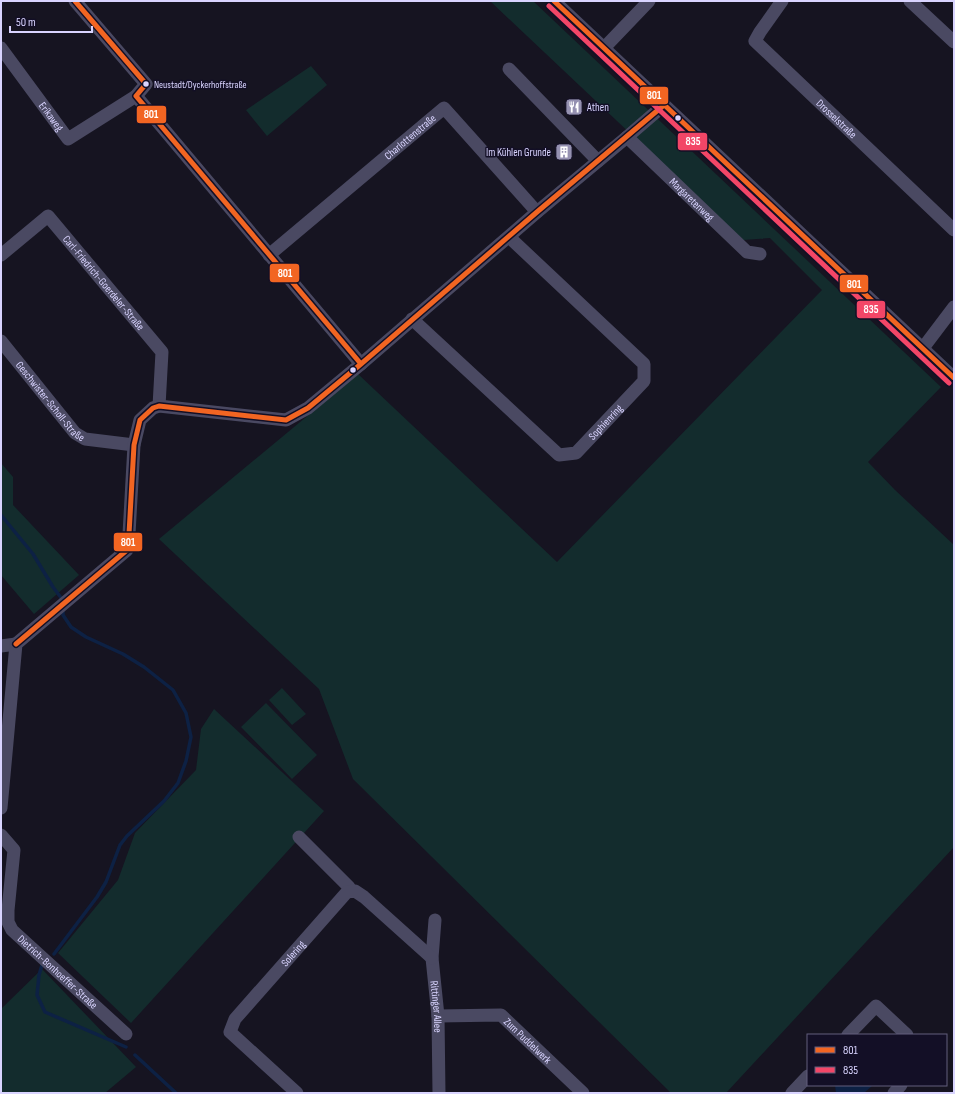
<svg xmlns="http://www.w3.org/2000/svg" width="955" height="1094" font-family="'Sofia Sans Condensed',sans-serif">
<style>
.green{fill:#132c2d}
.water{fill:#0d2144}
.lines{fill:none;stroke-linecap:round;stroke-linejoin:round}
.stream{stroke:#0d2144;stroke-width:3.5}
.minor{stroke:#4a4962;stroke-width:13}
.bus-1-casing{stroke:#130f26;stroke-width:8}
.bus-2-casing{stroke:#130f26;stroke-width:8}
.bus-1{stroke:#f26522;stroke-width:5}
.bus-2{stroke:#f34667;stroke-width:5}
.bus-dot{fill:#d9d4ff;stroke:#130f26;stroke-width:1.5}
.labels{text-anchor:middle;stroke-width:3;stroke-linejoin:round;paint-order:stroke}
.bus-label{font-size:10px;fill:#d9d4ff;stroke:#130f26;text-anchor:start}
.poi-label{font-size:11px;fill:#d9d4ff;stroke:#130f26;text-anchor:start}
.street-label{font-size:11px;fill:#d9d4ff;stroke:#130f26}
.line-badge{stroke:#130f26;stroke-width:1.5}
.badge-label{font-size:11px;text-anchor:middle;font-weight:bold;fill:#fff}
</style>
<rect width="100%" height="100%" fill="#161421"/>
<!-- green -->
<path class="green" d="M490 1H533L941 387 868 462 895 490 954 545V847L726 1093H671L353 779 319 689 159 539 358 374 557 562 822 290 770 238 743 240Z
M311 66 327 85 267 136 246 110Z
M1 463 13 477V505L79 575 34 614 1 575Z
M282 688 306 714 292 725 269 700Z
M266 703 317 755 292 779 241 727Z
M214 709 324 811 131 1023 58 953 118 880 135 833 196 770 201 729Z
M42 969 136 1067 105 1093H1V1009Z"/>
<!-- water -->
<path class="water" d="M835 1085H873L864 1093H836Z"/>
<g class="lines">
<!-- stream -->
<path class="stream" d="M1 515 33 554 53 587 62 599V601
M54 954 97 897 106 882 120 845 127 836 164 801 178 783 186 761 191 737 186 713 173 690 144 667 123 654 86 637 71 627 63 615V610
M42 965 39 975 37 995 45 1012 126 1047
M135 1055 176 1093"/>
<!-- minor -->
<g class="minor">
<path d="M75 1 146 84 136 96 361 364"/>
<path d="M554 1 954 378"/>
<path id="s1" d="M782 1 760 32 755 41 954 230"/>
<path d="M910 1 954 42"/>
<path id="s2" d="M1 48 68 139 136 96"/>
<path d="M604 48 649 1"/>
<path d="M509 69 598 161"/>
<path id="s3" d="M627 137 747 252 760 254"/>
<path id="s4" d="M1 255 48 216 162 352 159 406"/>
<path id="s5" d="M269 255 444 108 537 212"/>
<path id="s6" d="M412 319 559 455 576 453 644 381V364L509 237"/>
<path id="s7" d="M1 341 75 433 85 439 134 445"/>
<path d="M923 348 954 307"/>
<path d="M1 646 16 644"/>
<path d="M1 808 16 644 127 550 129 534 134 445 140 420 153 408 159 406 286 420 308 408 361 364 537 212 627 137 664 105"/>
<path id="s8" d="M1 835 14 850 8 910V922L12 930 126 1034"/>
<path d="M299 837 349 887 350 891"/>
<path id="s9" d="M435 920 432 958 438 1016 439 1093"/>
<path id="s10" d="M438 1016 501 1015 583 1093"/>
<path d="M848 1035 876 1006 907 1035"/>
<path id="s11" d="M297 1093 230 1032 235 1019 347 892 355 891 364 897 432 958"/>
<path d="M792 1093 808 1076"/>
<path d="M894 1093 901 1085"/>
</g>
<!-- bus-1 casing -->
<g class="bus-1-casing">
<path id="bus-1" d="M75 1 146 84 136 96 361 364
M554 1 954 378
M16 644 127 550 129 534 134 445 140 420 153 408 159 406 286 420 308 408 361 364 537 212 664 105"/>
</g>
<!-- bus-2 casing -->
<g class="bus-2-casing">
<path id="bus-2" d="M549 6 949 383"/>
</g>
<!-- bus-1 -->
<use href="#bus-1" class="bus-1"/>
<!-- bus-2 -->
<use href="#bus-2" class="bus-2"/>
</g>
<!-- icons -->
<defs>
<g id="restaurant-square" transform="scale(0.9)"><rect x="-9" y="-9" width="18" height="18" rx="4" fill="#9591b1" stroke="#130f26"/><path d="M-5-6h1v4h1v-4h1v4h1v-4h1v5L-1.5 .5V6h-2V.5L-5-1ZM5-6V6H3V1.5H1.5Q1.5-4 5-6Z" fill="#fff"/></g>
<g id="building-square" transform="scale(0.9)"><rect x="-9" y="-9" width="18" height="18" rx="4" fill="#9591b1" stroke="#130f26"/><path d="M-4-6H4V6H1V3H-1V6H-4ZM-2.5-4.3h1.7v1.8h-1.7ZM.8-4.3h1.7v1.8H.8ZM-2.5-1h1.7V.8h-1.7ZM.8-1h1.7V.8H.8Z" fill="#fff"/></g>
</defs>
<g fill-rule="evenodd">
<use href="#restaurant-square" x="574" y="107"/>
<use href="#building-square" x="564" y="152"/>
</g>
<!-- markers -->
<g class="bus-dot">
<circle cx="146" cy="84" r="3.5"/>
<circle cx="678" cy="118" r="3.5"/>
<circle cx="353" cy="370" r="3.5"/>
</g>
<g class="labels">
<!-- bus labels -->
<g class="bus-label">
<text x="154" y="88">Neustadt/Dyckerhoffstraße</text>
</g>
<!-- poi labels -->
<g class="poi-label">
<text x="587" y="111">Athen</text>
<text x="551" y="156" text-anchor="end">Im Kühlen Grunde</text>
</g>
<!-- street labels -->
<g class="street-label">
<text dy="4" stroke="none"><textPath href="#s2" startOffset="85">Erikaweg</textPath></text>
<text dy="4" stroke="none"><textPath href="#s1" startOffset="161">Drosselstraße</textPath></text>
<text dy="4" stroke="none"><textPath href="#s5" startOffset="184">Charlottenstraße</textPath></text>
<text dy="4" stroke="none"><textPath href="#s3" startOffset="90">Margaretenweg</textPath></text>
<text dy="4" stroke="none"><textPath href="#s4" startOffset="148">Carl-Friedrich-Goerdeler-Straße</textPath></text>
<text dy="4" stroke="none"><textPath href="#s7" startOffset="78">Geschwister-Scholl-Straße</textPath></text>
<text dy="4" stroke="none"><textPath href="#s6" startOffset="260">Sophienring</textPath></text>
<text dy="4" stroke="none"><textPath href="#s11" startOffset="192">Solering</textPath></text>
<text dy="4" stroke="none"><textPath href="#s8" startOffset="163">Dietrich-Bonhoeffer-Straße</textPath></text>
<text dy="4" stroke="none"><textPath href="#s9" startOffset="87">Rittinger Allee</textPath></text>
<text dy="4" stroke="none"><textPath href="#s10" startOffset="100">Zum Puddelwerk</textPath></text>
</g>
</g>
<g class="line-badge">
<rect x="639" y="86" width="30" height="19" rx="4" fill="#f26522"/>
<rect x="136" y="105" width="31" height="19" rx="4" fill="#f26522"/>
<rect x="677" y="132" width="31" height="19" rx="4" fill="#f34667"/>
<rect x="269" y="263" width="31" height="20" rx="4" fill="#f26522"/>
<rect x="839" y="274" width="30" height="19" rx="4" fill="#f26522"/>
<rect x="856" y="300" width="30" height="19" rx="4" fill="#f34667"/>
<rect x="113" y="532" width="30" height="20" rx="4" fill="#f26522"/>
</g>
<g class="badge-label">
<text x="654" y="99">801</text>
<text x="151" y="118">801</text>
<text x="693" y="145">835</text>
<text x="285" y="277">801</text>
<text x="854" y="288">801</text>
<text x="871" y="313">835</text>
<text x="128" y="546">801</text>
</g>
<!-- border -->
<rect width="955" height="1094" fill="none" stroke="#d9d4ff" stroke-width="4"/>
<!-- legend -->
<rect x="807" y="1034" width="140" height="52" fill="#130f26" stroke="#625e7d"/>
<rect x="815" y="1047" width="20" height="6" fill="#f26522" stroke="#625e7d"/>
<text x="843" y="1054" font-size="12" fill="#d9d4ff">801</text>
<rect x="815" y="1067" width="20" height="6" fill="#f34667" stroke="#625e7d"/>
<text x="843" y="1074" font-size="12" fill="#d9d4ff">835</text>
<!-- scale -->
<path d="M10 26v6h82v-6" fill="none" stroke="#d9d4ff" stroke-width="2"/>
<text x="16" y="26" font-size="12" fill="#d9d4ff" stroke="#130f26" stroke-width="3" paint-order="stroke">50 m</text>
</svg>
